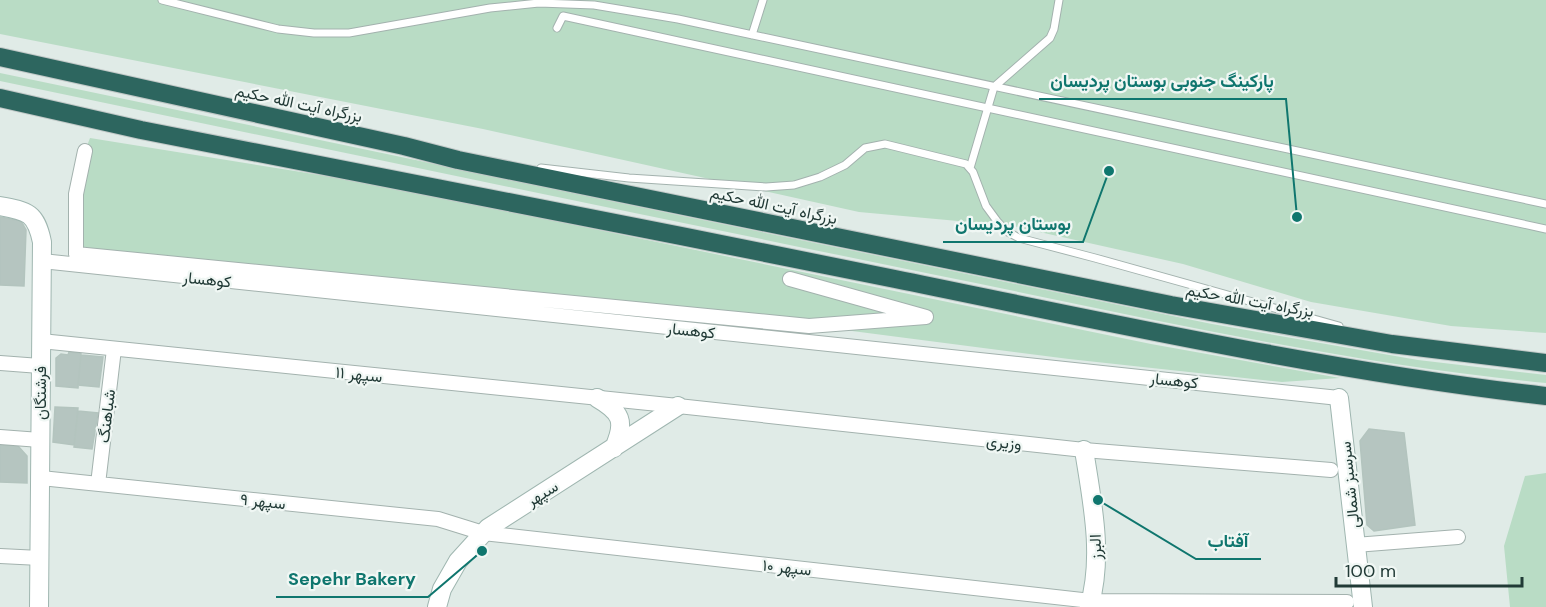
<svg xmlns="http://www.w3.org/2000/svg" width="1546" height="607" font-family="'DM Sans',Vazirmatn,sans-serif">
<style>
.green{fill:#b9dcc5}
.building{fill:#b5c5c0;stroke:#b3c4be;stroke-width:1.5}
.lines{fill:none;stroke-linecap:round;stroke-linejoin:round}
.lane-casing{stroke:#a3b2ae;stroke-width:9}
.street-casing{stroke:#a3b2ae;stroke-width:16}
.secondary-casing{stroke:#9fb6b0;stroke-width:20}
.highway-casing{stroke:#c1c8c7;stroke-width:20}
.lane{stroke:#fff;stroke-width:7}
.street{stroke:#fff;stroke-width:14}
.secondary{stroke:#fff;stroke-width:18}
.highway{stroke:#2d665f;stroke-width:18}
.labels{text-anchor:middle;stroke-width:4.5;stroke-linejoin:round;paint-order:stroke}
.street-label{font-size:16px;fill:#213a36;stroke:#f0f7f4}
.leader{fill:none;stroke:#0f766e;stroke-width:2}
.callout-dot{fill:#0f766e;stroke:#f0f7f4;stroke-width:2}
.callout-label{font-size:18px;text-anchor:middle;font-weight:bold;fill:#0f766e;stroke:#f0f7f4;stroke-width:4.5;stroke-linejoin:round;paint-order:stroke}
</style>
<rect width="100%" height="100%" fill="#e0ebe7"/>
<!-- green -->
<path class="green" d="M0 0H1546V333L1451 326 1311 302 1183 264 1013 226 859 212 483 129 0 34Z
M0 73 678 215 1212 324 1418 360 1546 375V383C1338 363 1135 315 931 274 620 210 310 146 0 81Z
M90 138 376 184 1151 344 1340 378 1282 382 1069 359 829 328 73 264 85 151Z
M1546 473V607H1510L1504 546 1525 476Z"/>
<!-- building -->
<path class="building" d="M0 217 21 221 26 230 24 286 0 285Z
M69 352 81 353 78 388 56 386V358L61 354 68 355Z
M81 355 103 357 99 387 78 385Z
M55 407 78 408 74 445 53 442Z
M78 411 98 413 92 449 74 447Z
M1369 429 1404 433 1415 525 1374 531 1367 525 1360 441Z
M0 445 18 446 27 456V483L0 482Z"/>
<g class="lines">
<!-- lane casing -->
<g class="lane-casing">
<path id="lane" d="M162 0 278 29 314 33H349L490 8 539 3 594 5 678 19 1546 204
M557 28 563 16 1546 229
M752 35 763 0
M541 168 629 178 766 187 794 185 820 177 845 165 865 148 885 144 966 164 973 172 986 206 997 221 1006 231 1019 238 1095 258 1339 326
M970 168 994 87 1050 38 1054 29 1059 0"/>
</g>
<!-- street casing -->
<g class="street-casing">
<path id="street" d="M85 151 76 194V254L809 326 926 317 790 279
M42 261 1339 398
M41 341 678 406 1084 450 1331 470
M0 363 40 366
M0 437 40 440
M41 478 438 519 483 533 1091 601 1347 602
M98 484 114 349
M1355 545 1458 537
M0 556 40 558"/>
</g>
<!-- secondary casing -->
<g class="secondary-casing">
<path id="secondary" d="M0 206C28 211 36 213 42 242L39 607
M597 398C621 412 626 421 614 448
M1339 398 1363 607
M1084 450C1092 501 1104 557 1089 607
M437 607 442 589 458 561 488 528 678 406"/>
</g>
<!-- highway casing -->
<g class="highway-casing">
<path id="highway" d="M0 57 404 146 458 160 1171 305 1392 344 1546 363
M0 98 141 130C393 179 644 228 895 279 1111 323 1327 371 1546 396"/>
</g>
<!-- lane -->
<use href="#lane" class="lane"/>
<!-- street -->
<use href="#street" class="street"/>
<!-- secondary -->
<use href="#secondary" class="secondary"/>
<!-- highway -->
<use href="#highway" class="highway"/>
</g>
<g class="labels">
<!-- street labels -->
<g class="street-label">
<text transform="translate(299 103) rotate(12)" y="6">بزرگراه آیت الله حکیم</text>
<text transform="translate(774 205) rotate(12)" y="6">بزرگراه آیت الله حکیم</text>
<text transform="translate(207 279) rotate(6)" y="6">کوهسار</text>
<text transform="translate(1250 300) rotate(10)" y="6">بزرگراه آیت الله حکیم</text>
<text transform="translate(691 330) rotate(6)" y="6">کوهسار</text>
<text transform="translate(359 374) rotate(6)" y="6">سپهر ۱۱</text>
<text transform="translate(1174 380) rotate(6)" y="6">کوهسار</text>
<text transform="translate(40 393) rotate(-90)" y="6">فرشتگان</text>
<text transform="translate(106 416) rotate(-83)" y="6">شباهنگ</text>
<text transform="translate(1004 442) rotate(6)" y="6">وزیری</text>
<text transform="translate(1349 485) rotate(-96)" y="6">سرسبز شمالی</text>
<text transform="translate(542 493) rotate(-32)" y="6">سپهر</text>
<text transform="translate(263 501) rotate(6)" y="6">سپهر ۹</text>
<text transform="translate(1095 547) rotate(-92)" y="6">البرز</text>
<text transform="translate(787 567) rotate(6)" y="6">سپهر ۱۰</text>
</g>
</g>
<!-- callouts -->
<path class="leader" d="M1297 217L1286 99H1039M1109 171L1083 242H943M1098 500L1196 559H1261M482 551L428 597H276"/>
<g class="callout-dot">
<circle cx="1297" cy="217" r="6"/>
<circle cx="1109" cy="171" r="6"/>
<circle cx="1098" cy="500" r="6"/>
<circle cx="482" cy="551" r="6"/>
</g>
<g class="callout-label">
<text x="1162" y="87">پارکینگ جنوبی بوستان پردیسان</text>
<text x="1013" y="230">بوستان پردیسان</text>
<text x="1228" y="547">آفتاب</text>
<text x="352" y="585">Sepehr Bakery</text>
</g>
<!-- scale -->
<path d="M1336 577v9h186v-9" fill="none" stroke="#213a36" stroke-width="3"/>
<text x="1345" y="577" font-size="18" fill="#213a36" stroke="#f0f7f4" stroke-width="4.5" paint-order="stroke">100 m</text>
</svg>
